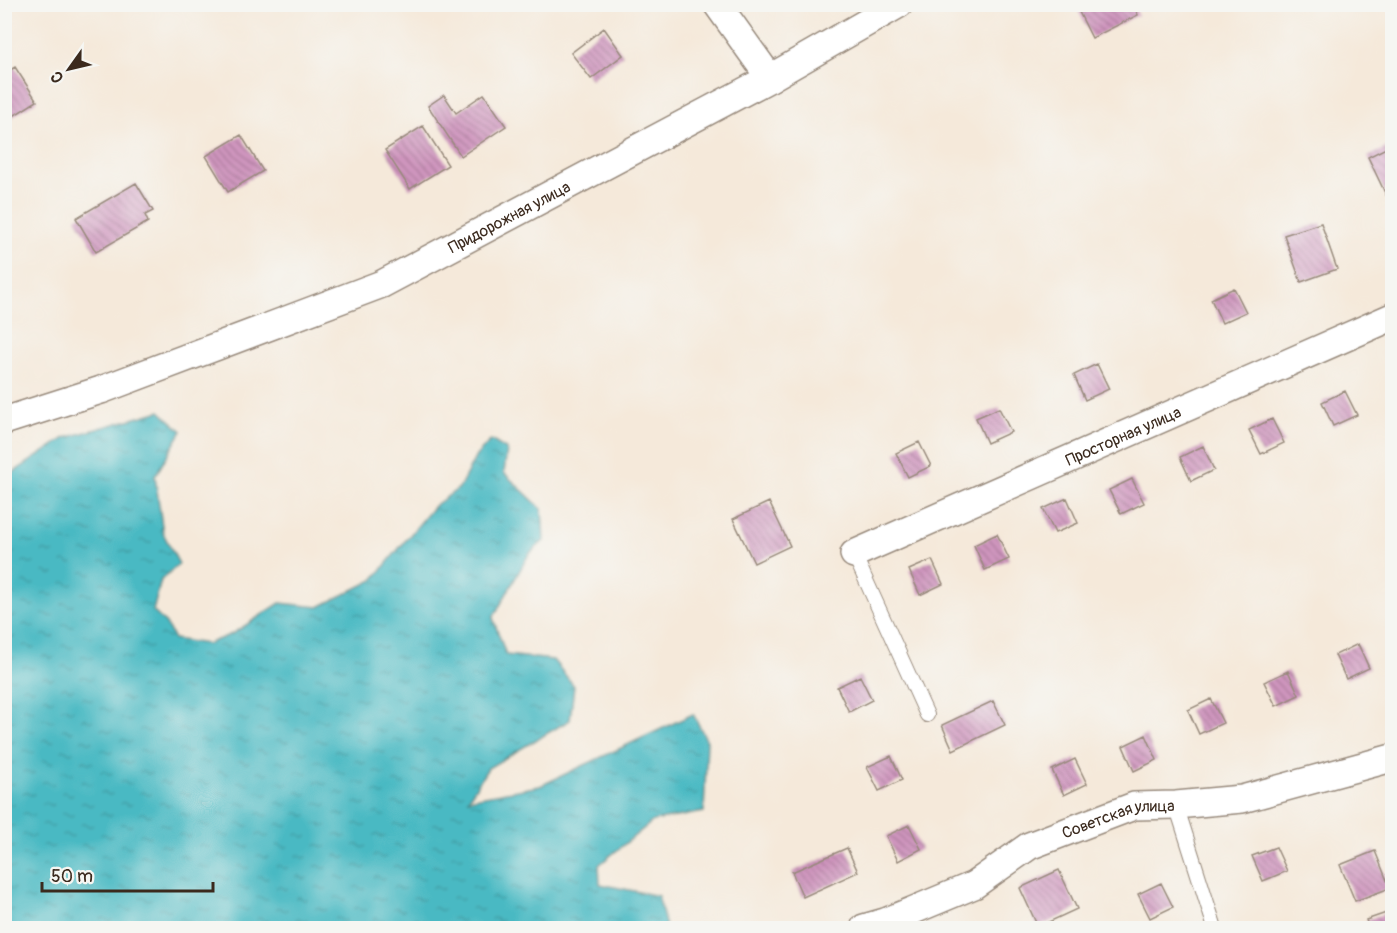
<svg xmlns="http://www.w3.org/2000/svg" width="1397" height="933" font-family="Pangolin,sans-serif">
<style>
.water{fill:url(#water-ripples);stroke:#427270;stroke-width:1.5}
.building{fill:url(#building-back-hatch)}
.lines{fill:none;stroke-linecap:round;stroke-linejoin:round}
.service-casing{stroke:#988a7c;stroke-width:16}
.minor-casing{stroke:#988a7c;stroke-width:30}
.service{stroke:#fff;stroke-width:14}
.minor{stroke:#fff;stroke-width:27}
.labels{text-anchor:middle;stroke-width:4.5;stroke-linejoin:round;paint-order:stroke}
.street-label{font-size:16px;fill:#3b2a1e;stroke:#f6f6f2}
</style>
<defs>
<pattern id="water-ripples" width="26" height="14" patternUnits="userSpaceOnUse" patternTransform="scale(1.5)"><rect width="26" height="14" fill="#4ab9c3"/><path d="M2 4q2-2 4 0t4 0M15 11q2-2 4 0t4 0" fill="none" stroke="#3f979e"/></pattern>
<pattern id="building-back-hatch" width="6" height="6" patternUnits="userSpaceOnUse" patternTransform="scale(1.5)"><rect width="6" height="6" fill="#cf95be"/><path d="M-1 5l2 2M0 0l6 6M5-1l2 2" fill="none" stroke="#a97a9a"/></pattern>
</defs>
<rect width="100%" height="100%" fill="#f6f6f2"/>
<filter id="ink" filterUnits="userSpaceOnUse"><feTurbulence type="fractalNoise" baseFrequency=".0167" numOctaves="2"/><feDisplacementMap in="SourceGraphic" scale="12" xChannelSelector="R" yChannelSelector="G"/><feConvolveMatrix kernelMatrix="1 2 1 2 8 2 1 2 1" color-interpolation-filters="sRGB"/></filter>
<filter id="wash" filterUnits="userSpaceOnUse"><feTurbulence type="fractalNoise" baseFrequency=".008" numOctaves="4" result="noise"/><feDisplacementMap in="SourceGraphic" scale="24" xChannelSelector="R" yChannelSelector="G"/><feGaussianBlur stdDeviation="1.35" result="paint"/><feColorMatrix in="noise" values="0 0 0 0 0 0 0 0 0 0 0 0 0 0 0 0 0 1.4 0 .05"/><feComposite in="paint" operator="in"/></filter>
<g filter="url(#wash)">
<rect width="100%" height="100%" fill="#f5e9da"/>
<!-- water -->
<path class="water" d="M160 411 182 431 155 476 163 533 179 564 161 580 153 611 166 624 174 639 207 644 232 634 280 603 319 607 373 580 434 506 459 488 476 456 491 440 507 450 504 473 542 509 544 541 529 554 493 618 506 655 553 660 574 686 570 720 488 768 468 799 540 786 693 714 707 741 704 812 653 821 599 865 600 884 658 896 666 927 664 928H5V478L65 438Z"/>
<g id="blocks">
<!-- building -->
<path class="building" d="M1075 4H1133L1138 15 1092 38Z
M604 28 623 55 591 79 571 53Z
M15 67 37 101 4 122V74Z
M484 94 506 126 461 156 428 106 444 95 456 113Z
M423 126 448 165 410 189 385 150Z
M241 135 263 171 228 192 206 156Z
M1392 145V194L1387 197 1368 157Z
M136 183 153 211 145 215 148 222 96 252 76 218Z
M1321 223 1337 269 1301 282 1284 235Z
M1234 288 1246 312 1222 323 1211 299Z
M1097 364 1109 389 1085 400 1074 375Z
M1345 391 1357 415 1333 426 1322 402Z
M999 408 1011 432 987 443 976 418Z
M1272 419 1284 443 1261 454 1249 430Z
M919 442 931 466 908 477 896 453Z
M1203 446 1214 470 1191 481 1180 457Z
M1132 479 1144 503 1121 514 1109 490Z
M1067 498 1078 523 1055 533 1043 509Z
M769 502 790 546 754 563 733 519Z
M997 534 1009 559 985 570 974 545Z
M932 560 943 584 920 595 909 570Z
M1358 644 1369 668 1346 679 1335 655Z
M1288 671 1299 695 1276 706 1264 682Z
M860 676 872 700 849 712 837 687Z
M1211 699 1223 723 1199 734 1188 710Z
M993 701 1005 725 953 750 942 725Z
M1146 735 1157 760 1134 771 1123 746Z
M891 756 902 780 879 791 867 767Z
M1075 759 1087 784 1064 795 1052 770Z
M909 825 921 849 898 861 886 836Z
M1276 847 1287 871 1263 881 1252 856Z
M847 848 858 872 803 897 792 872Z
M1375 851 1390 888 1355 901 1340 865Z
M1059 870 1077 909 1038 927 1020 888Z
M1161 883 1173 907 1150 918 1138 894Z
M1392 911V928H1369L1366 920Z"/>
</g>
</g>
<g filter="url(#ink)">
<use href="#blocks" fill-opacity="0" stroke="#988a7c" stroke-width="1.5"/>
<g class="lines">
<!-- service casing -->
<g class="service-casing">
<path id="service" d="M854 554 927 715
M1176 805 1215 928"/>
</g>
<!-- minor casing -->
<g class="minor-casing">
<g id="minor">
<path d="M717 4 770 78"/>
<path id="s1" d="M4 421 101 390 382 284 770 78 899 4"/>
<path id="s2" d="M854 554 1392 317"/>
<path id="s3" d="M864 928 885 922 974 885 1029 846 1134 806 1176 805 1242 799 1392 758"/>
</g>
</g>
<!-- service -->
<use href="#service" class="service"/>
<!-- minor -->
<use href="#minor" class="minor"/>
</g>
</g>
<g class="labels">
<!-- street labels -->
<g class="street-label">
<text dy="6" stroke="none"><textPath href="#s1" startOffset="546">Придорожная улица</textPath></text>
<text dy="6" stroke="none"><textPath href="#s2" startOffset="294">Просторная улица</textPath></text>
<text dy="6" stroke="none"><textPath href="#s3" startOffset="280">Советская улица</textPath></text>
</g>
</g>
<!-- margin -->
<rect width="1397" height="933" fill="none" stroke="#f6f6f2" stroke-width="24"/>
<!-- north arrow -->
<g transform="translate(69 69) rotate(236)" stroke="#f6f6f2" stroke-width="4.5" paint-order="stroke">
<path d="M0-4.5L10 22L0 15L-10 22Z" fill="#3b2a1e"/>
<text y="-9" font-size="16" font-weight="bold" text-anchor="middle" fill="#3b2a1e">С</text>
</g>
<!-- scale -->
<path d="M42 882v9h171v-9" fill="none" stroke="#3b2a1e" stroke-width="3"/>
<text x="51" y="882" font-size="18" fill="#3b2a1e" stroke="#f6f6f2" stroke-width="4.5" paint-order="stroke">50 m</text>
</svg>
